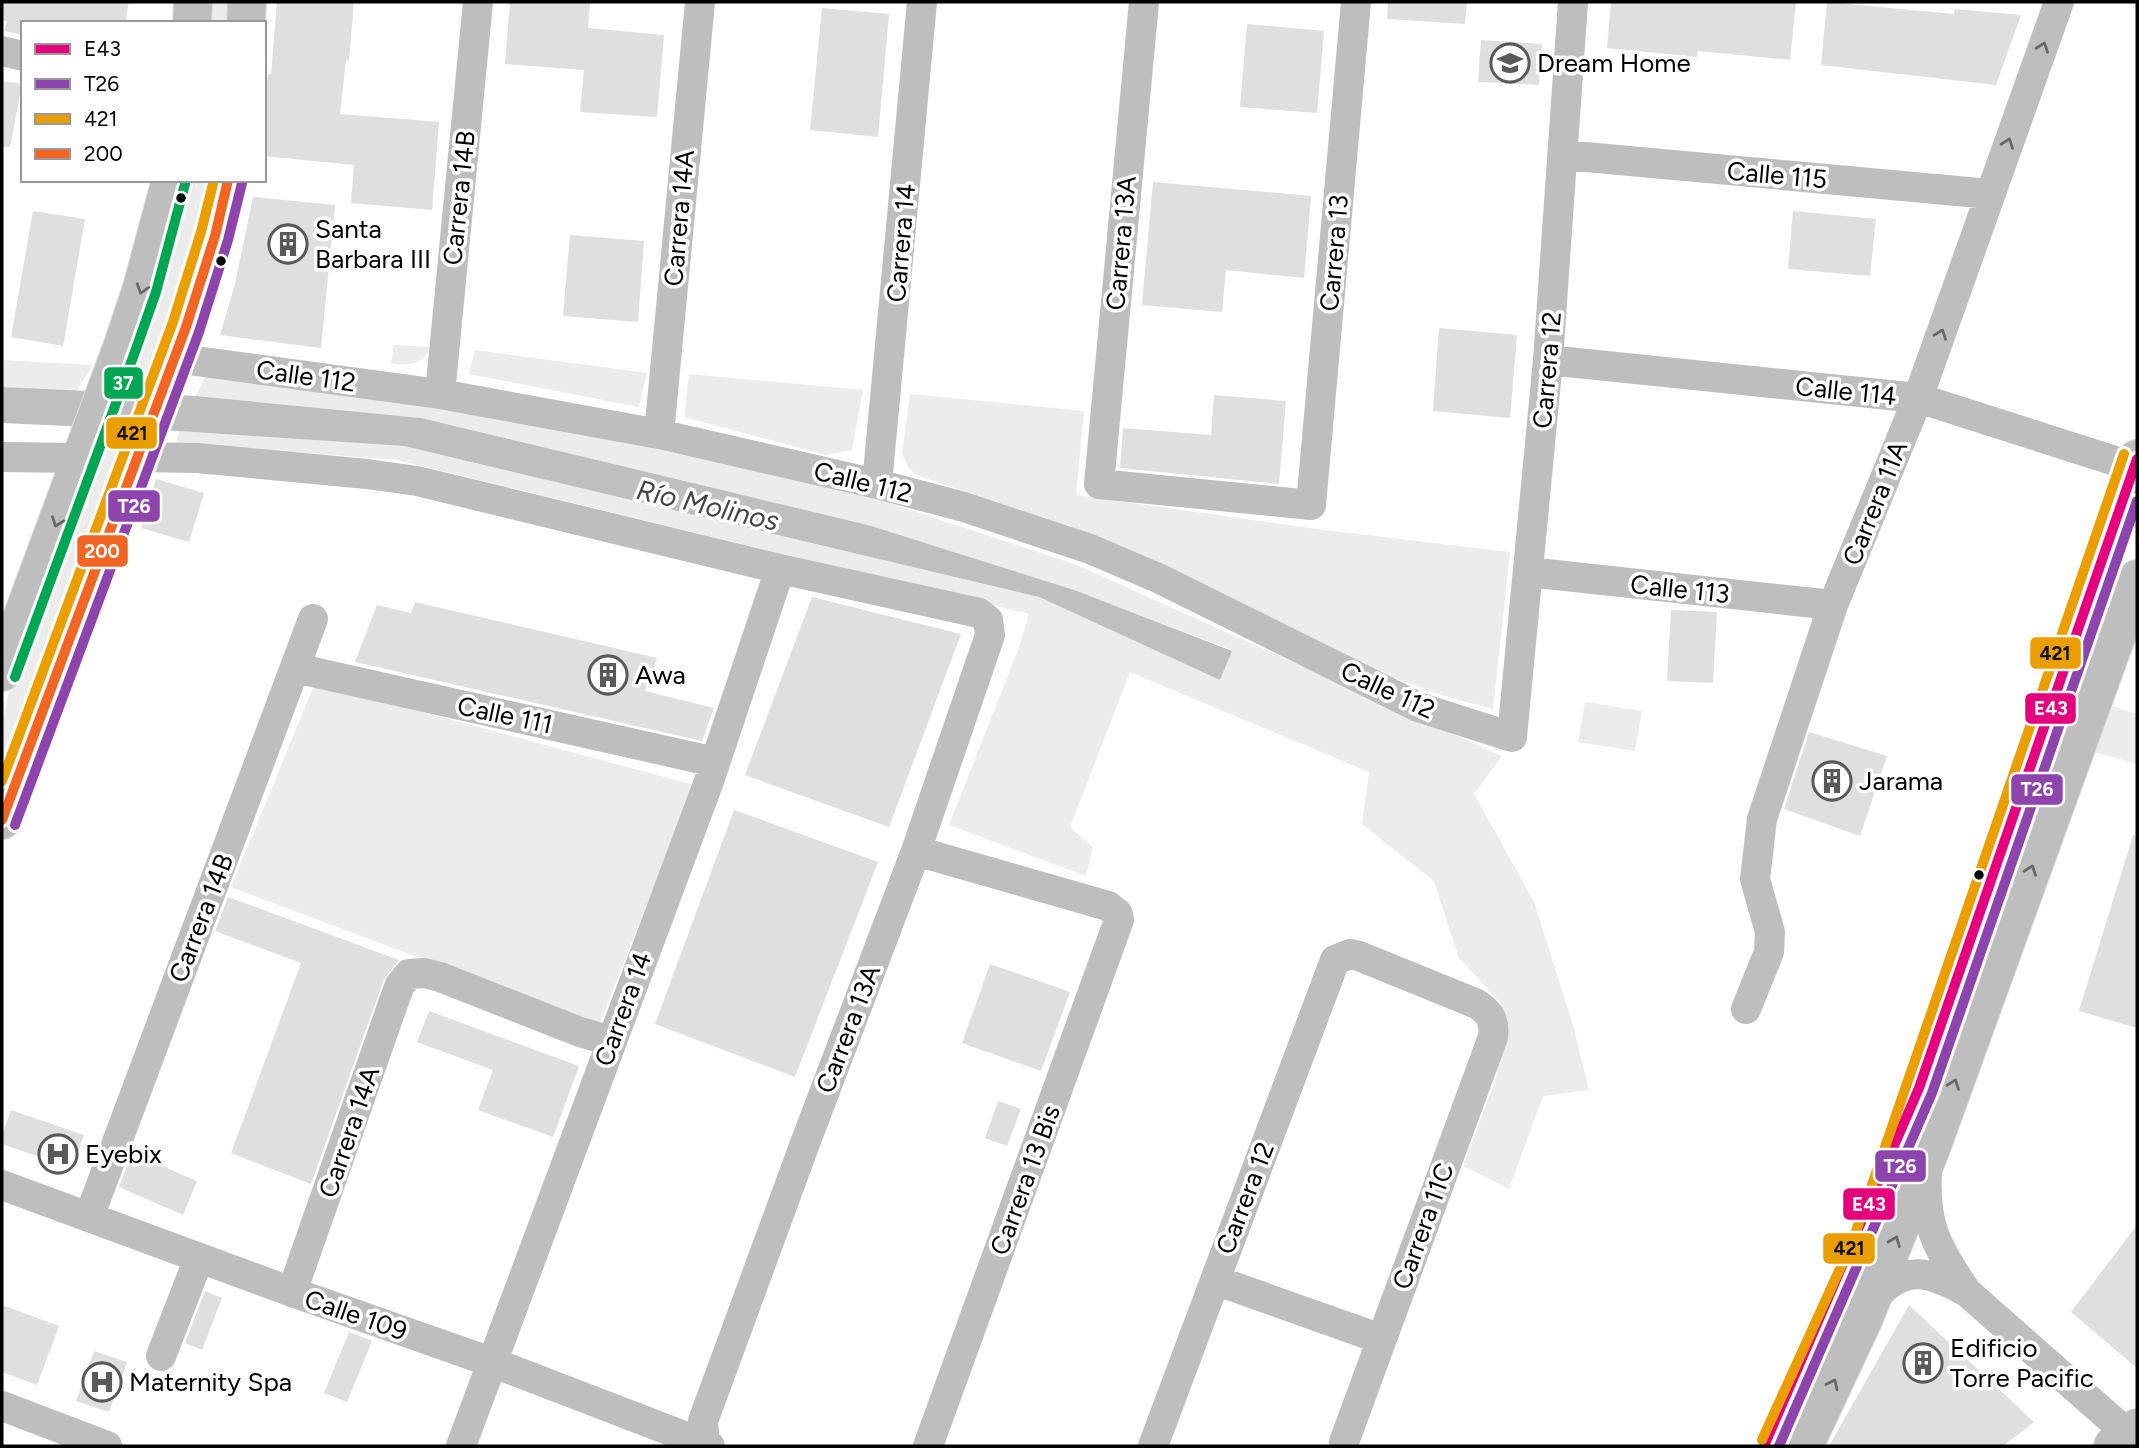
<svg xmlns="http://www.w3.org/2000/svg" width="2139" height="1448" font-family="Figtree,sans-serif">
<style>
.green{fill:#ececec}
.water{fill:#bfbfbf}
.building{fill:#dfdfdf}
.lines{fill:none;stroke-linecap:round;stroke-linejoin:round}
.major-casing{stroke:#dbdbdb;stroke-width:40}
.minor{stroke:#bebebe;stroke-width:30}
.major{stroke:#bebebe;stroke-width:38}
.bus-1-casing{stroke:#fff;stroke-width:16}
.bus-2-casing{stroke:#fff;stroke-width:16}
.bus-3-casing{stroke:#fff;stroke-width:16}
.bus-4-casing{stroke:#fff;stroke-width:16}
.bus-5-casing{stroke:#fff;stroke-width:16}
.bus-1{stroke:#e5007d;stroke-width:10}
.bus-2{stroke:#8e44ad;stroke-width:10}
.bus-3{stroke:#eb9e00;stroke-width:10}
.bus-4{stroke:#f26522;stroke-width:10}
.bus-5{stroke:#00a651;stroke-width:10}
.oneway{stroke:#686868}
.bus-dot{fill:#000;stroke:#fff;stroke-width:2.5}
.labels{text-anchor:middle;stroke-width:7;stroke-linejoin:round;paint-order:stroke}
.poi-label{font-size:26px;fill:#000;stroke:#fff;text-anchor:start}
.street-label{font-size:26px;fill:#000;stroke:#fff}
.water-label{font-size:28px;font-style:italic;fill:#444;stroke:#fff}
.line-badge{stroke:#fff;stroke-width:2.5}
.badge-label{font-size:19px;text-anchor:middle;font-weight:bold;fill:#fff}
.pale-badge-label{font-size:19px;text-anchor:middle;font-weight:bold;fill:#111}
</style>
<rect width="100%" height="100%" fill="#fff"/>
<!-- green -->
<path class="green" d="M205 2H231L230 23H204Z
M184 180H213L150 394 121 393Z
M394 345 431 347C422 364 410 367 391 363Z
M475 350 647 373 639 407 469 374Z
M2 360 93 365 76 392 2 387Z
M206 374 424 397 871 497 1077 565 1502 756 1474 794 1534 902 1573 1025 1589 1090 1543 1096 1509 1189 1463 1166 1496 1079 1501 1003 1459 958 1434 881 1362 824 1369 772 1130 672 1070 827 1093 847 1086 876 949 825 1018 650 1029 614 397 460 176 443 179 431 404 446 1039 597 1220 680 1232 650 1077 591 868 525 421 418 196 396Z
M689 374 863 390 852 450 826 455 684 417Z
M910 394 1084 411 1076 495 1324 530 1510 552 1493 709 1448 697 1391 677 1075 528 916 475 909 468 902 454Z
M107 428 133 429 2 766V731L7 699Z
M315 683 694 785 599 1025 231 887Z
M1585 702 1642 711 1635 751 1578 742Z
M2105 704 2137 714V764L2091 751Z"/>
<!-- water -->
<path class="water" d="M2 387 196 396 421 418 868 525 1077 591 1232 651 1220 680 1039 597 404 446 179 431 2 423Z"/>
<!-- building -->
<path class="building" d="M2 2H129L125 23H23V35L4 31 7 21 2 20Z
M277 2H354L349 60H346L340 114 439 122 432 210 351 203 354 165 264 156V105L268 74H271Z
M510 2H590L588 28 664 35 657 117 580 112 584 70 505 64Z
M1388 2H1467L1465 24 1387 19Z
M1611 2H1796L1790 60 1698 51 1697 57 1607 48Z
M1827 2 1954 14 1955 9 2021 15 1996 85 1821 65Z
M822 8 889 14 878 137 810 130Z
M1247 24 1324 31 1317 113 1240 107Z
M1481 40 1542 44 1539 85 1478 82Z
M2 81 22 84 10 147H2Z
M1153 182 1311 196 1304 278 1226 270 1222 312 1142 305Z
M253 197 335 205 321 348 220 335 235 284Z
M33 211 85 219 63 346 11 337Z
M1793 211 1876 219 1870 276 1788 269Z
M570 235 644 241 638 322 563 316Z
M1439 328 1517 335 1510 418 1433 411Z
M1214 395 1286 401 1279 484 1120 468 1123 428 1211 435Z
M156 479 204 493 189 542 141 528Z
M812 597 961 634 889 827 745 775Z
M415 602 657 658 645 691 714 708 702 741 355 662 377 605 411 613Z
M1671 610 1717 612 1713 683 1667 681Z
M1809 732 1887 756 1860 836 1784 809Z
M734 810 878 862 795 1077 655 1024Z
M2133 835 2137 836V1028L2079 1011Z
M228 897 399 960 384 979 311 1184 231 1153 301 963 215 931Z
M990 964 1070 992 1041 1071 962 1043Z
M429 1011 579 1066 553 1137 478 1110 493 1070 417 1042Z
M998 1101 1021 1109 1007 1146 985 1138Z
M11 1110 84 1135 72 1168 2 1144V1135Z
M132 1153 197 1181 183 1215 119 1187Z
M2137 1225V1368L2071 1312Z
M205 1291 222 1298 202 1350 185 1343Z
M2 1305 59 1326 37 1385 2 1372Z
M1909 1305 2034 1422 2003 1446H1829Z
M349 1332 372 1341 347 1402 324 1393Z
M94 1351 127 1362 109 1412 76 1401Z"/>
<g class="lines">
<!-- major casing -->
<g class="major-casing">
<path id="major" d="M192 23 193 2
M246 23 247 2
M2 672 123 345 142 288 171 180
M2 820 186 327 215 236 228 180
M1775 1446 1866 1245 2137 459
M1804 1446 1864 1318 1931 1148 2137 579
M2113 1446 2137 1428"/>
</g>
<!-- minor -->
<path class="minor" d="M1144 2 1099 484 1311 505 1356 2
M2 51 23 56
M1564 155 1990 194
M174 358 440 394 659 434 877 484 964 507 1090 549 1158 578 1418 707 1512 737 1548 360 1573 2
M1548 360 1918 398 2134 467
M440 394 478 2
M659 434 700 2
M2 457 81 458
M137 457 197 458 367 474 417 481 780 569 979 613 988 620 990 635 916 851 807 1138 703 1421 705 1446
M877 484 922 2
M1528 572 1833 605
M295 668 715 762
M916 851 1108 906 1118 914 1119 920 928 1446
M1746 1009 1769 952 1770 932 1755 879 1762 819 1833 605 1918 398 2059 2
M1927 1171C1924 1224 1936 1247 1965 1289
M2 1185 292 1292 494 1363 710 1446
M89 1217 313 619
M1215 1280 1381 1339
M292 1292 395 998 400 985 409 974 424 973 440 977 580 1032 611 1041
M1871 1302C1903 1263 1928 1270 1968 1293L2128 1434
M161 1356 199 1258
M2 1406 107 1446
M461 1446 708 784 780 569
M1153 1446 1335 960 1350 954 1359 956 1477 1004C1490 1013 1495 1020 1493 1037L1344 1442"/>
<!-- major -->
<use href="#major" class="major"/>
<!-- bus-1 casing -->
<g class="bus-1-casing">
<path id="bus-1" d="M1764 1446 1919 1088 2137 459"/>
</g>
<!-- bus-2 casing -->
<g class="bus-2-casing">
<path id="bus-2" d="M15 825 199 332 228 240 242 183
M1779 1446 1932 1093 2137 501"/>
</g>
<!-- bus-3 casing -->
<g class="bus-3-casing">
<path id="bus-3" d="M2 781 173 322 201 232 214 180
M1762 1440 1853 1240 2124 454"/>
</g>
<!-- bus-4 casing -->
<g class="bus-4-casing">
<path id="bus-4" d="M2 820 186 327 215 236 228 180"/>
</g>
<!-- bus-5 casing -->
<g class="bus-5-casing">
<path id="bus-5" d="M15 677 136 349 156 292 185 184"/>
</g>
<!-- bus-1 -->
<use href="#bus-1" class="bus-1"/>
<!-- bus-2 -->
<use href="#bus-2" class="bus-2"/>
<!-- bus-3 -->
<use href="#bus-3" class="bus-3"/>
<!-- bus-4 -->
<use href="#bus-4" class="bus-4"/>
<!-- bus-5 -->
<use href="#bus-5" class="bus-5"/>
</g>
<!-- one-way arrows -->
<defs><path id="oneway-chevron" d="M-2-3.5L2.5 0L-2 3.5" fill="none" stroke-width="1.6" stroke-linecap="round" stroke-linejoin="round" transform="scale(1.75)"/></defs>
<g class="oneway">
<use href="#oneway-chevron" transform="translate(2043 47) rotate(-70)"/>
<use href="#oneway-chevron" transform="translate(2008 143) rotate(-70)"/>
<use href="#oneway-chevron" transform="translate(142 289) rotate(107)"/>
<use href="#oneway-chevron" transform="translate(1941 334) rotate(-70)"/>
<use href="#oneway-chevron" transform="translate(57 522) rotate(110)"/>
<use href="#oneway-chevron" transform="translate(2031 870) rotate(-70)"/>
<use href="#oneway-chevron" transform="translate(1954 1084) rotate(-70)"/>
<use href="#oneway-chevron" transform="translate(1895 1241) rotate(-68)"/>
<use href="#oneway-chevron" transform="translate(1833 1384) rotate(-65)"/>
</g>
<!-- icons -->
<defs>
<g id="school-ring" transform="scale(2.0125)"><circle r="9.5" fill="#fff" stroke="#595959" stroke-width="1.5"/><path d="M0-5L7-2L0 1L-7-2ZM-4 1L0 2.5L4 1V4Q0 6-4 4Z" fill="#595959"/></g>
<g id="building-ring" transform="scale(2.0125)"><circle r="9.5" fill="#fff" stroke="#595959" stroke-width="1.5"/><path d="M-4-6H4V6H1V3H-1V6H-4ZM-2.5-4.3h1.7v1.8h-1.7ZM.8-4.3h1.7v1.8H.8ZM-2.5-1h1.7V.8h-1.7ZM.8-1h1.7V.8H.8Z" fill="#595959"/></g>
<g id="hospital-ring" transform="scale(2.0125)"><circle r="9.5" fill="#fff" stroke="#595959" stroke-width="1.5"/><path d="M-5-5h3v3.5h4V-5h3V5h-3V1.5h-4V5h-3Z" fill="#595959"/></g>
</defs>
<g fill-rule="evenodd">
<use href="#school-ring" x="1510" y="63"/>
<use href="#building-ring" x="288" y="244"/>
<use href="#building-ring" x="608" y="675"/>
<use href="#building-ring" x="1832" y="781"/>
<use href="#hospital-ring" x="58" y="1154"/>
<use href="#building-ring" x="1923" y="1363"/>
<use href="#hospital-ring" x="102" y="1382"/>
</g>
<!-- markers -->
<g class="bus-dot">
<circle cx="181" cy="198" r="6"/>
<circle cx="221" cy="261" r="6"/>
<circle cx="1979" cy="875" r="6"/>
</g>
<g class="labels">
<!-- poi labels -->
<g class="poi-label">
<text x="1537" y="72">Dream Home</text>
<text x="315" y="238">Santa<tspan x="315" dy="30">Barbara III</tspan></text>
<text x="635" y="684">Awa</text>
<text x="1859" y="790">Jarama</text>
<text x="85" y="1163">Eyebix</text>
<text x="1950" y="1357">Edificio<tspan x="1950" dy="30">Torre Pacific</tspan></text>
<text x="129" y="1391">Maternity Spa</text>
</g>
<!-- street labels -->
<g class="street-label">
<text transform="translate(1777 175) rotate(5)" y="9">Calle 115</text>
<text transform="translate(459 198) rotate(-84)" y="9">Carrera 14B</text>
<text transform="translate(679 218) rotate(-85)" y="9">Carrera 14A</text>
<text transform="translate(901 243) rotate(-85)" y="9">Carrera 14</text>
<text transform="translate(1121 243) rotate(-85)" y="9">Carrera 13A</text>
<text transform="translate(1334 253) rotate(-85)" y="9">Carrera 13</text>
<text transform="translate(1547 370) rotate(-85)" y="9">Carrera 12</text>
<text transform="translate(306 376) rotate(8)" y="9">Calle 112</text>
<text transform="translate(1846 391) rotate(6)" y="9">Calle 114</text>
<text transform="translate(863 482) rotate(14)" y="9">Calle 112</text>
<text transform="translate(1875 503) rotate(-68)" y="9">Carrera 11A</text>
<text transform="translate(1680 589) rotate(6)" y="9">Calle 113</text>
<text transform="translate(1388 690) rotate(25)" y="9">Calle 112</text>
<text transform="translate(505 715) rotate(12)" y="9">Calle 111</text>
<text transform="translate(201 918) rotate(-69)" y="9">Carrera 14B</text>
<text transform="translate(623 1009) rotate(-70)" y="9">Carrera 14</text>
<text transform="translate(848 1029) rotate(-69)" y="9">Carrera 13A</text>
<text transform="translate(349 1132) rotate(-71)" y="9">Carrera 14A</text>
<text transform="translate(1025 1180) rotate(-70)" y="9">Carrera 13 Bis</text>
<text transform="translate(1245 1198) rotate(-69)" y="9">Carrera 12</text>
<text transform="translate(1423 1226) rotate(-70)" y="9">Carrera 11C</text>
<text transform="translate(356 1315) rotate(19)" y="9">Calle 109</text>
</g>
<!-- water labels -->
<g class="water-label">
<text transform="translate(708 505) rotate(13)" y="10">Río Molinos</text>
</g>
</g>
<g class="line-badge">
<rect x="103" y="366" width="41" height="34" rx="7" fill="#00a651"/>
<rect x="105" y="416" width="53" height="34" rx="7" fill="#eb9e00"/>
<rect x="107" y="489" width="54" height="34" rx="7" fill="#8e44ad"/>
<rect x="76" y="534" width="53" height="34" rx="7" fill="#f26522"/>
<rect x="2029" y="636" width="53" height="34" rx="7" fill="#eb9e00"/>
<rect x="2024" y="692" width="53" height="33" rx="7" fill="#e5007d"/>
<rect x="2010" y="773" width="54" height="33" rx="7" fill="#8e44ad"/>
<rect x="1874" y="1149" width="53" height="34" rx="7" fill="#8e44ad"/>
<rect x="1842" y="1187" width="54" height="34" rx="7" fill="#e5007d"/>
<rect x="1822" y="1232" width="54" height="33" rx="7" fill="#eb9e00"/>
</g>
<g class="badge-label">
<text x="123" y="390">37</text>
<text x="134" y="513">T26</text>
<text x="102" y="558">200</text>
<text x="2051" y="715">E43</text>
<text x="2037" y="796">T26</text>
<text x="1900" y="1173">T26</text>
<text x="1869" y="1211">E43</text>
</g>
<g class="pale-badge-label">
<text x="132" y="440">421</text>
<text x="2055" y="660">421</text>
<text x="1849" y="1255">421</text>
</g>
<!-- border -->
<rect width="2139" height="1448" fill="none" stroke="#000000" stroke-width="7"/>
<!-- legend -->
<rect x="21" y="21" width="245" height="161" fill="#ffffff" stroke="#999999" stroke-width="2"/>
<rect x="35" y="44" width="35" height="10" fill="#e5007d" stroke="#999999" stroke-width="2"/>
<text x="84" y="56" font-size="21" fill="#000000">E43</text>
<rect x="35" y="79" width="35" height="10" fill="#8e44ad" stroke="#999999" stroke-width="2"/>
<text x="84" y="91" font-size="21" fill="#000000">T26</text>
<rect x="35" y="114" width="35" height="10" fill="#eb9e00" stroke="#999999" stroke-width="2"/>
<text x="84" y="126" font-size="21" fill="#000000">421</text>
<rect x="35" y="149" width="35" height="10" fill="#f26522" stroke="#999999" stroke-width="2"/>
<text x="84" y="161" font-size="21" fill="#000000">200</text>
</svg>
